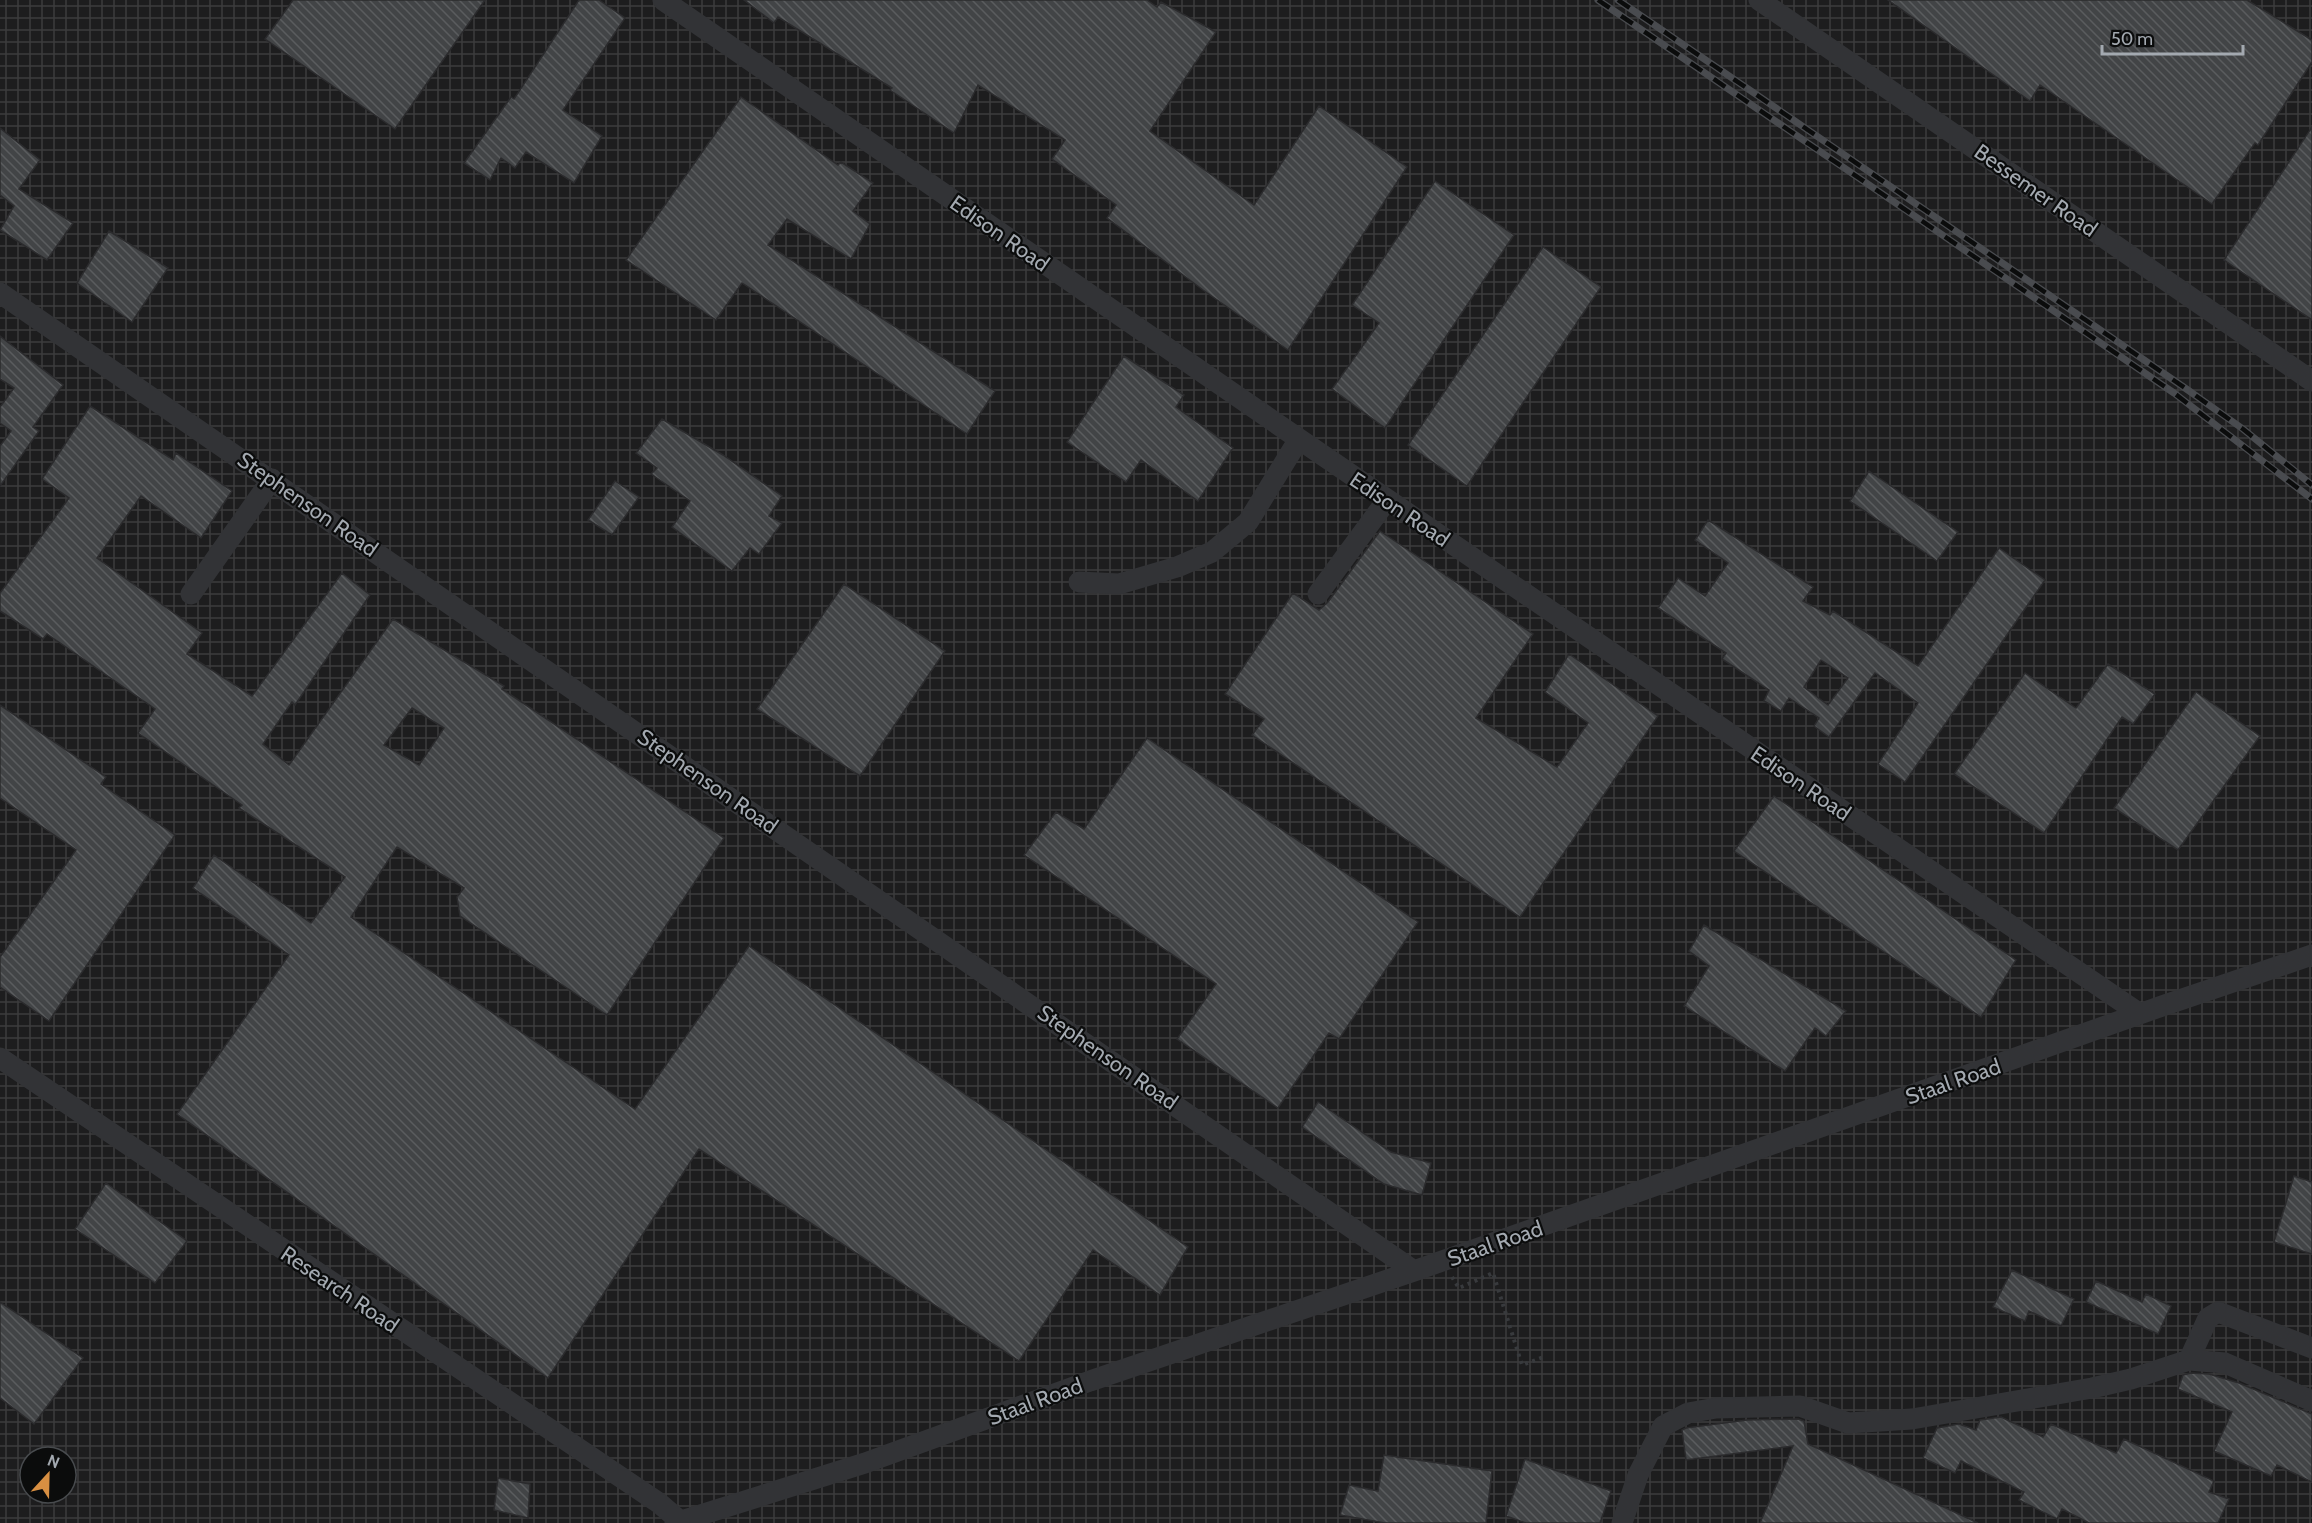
<svg xmlns="http://www.w3.org/2000/svg" width="2312" height="1523" font-family="Cabin,sans-serif">
<style>
.industrial{fill:url(#industrial-grid);fill-rule:evenodd}
.building{fill:url(#building-back-hatch);stroke:#2b2b2d;stroke-width:1.5;fill-rule:evenodd}
.lines{fill:none;stroke-linecap:round;stroke-linejoin:round}
.path{stroke:#383a3d;stroke-width:4;stroke-dasharray:3 4.5;stroke-linecap:butt}
.minor{stroke:#323336;stroke-width:21}
.rail-casing{stroke:#494b4f;stroke-width:7}
.rail{stroke:#0b0c0c;stroke-width:4.5;stroke-dasharray:14;stroke-linecap:butt}
.labels{text-anchor:middle;stroke-width:4.5;stroke-linejoin:round;paint-order:stroke}
.street-label{font-size:22px;fill:#a3a9b0;stroke:#0b0c0c}
</style>
<defs>
<pattern id="industrial-grid" width="8" height="8" patternUnits="userSpaceOnUse" patternTransform="scale(1.5)"><rect width="8" height="8" fill="#1d1d1e"/><path d="M0 4h8M4 0v8" fill="none" stroke="#3b3b3c"/></pattern>
<pattern id="building-back-hatch" width="6" height="6" patternUnits="userSpaceOnUse" patternTransform="scale(1.5)"><rect width="6" height="6" fill="#424446"/><path d="M-1 5l2 2M0 0l6 6M5-1l2 2" fill="none" stroke="#5a5c5e"/></pattern>
</defs>
<rect width="100%" height="100%" fill="#101111"/>
<!-- industrial -->
<path class="industrial" d="M0 0H2312V1523H0ZM30 1457H66V1493H30Z"/>
<!-- building -->
<path class="building" d="M293 0H485L395 129 265 39Z
M579 0H599L625 18 563 110 602 136 574 183 526 152 515 168 501 158 490 180 464 163 511 97 514 99Z
M744 0H1147L1157 7 1161 2 1216 32 1150 131 1254 205 1319 106 1407 167 1288 350 1203 290 1107 218 1116 205 1052 159 1065 140 978 85 954 133 890 90 892 88 778 17 774 23Z
M1888 0H2247L2312 40V62L2258 145 2255 143 2212 204 2040 85 2030 101Z
M741 97 838 165 841 162 873 183 853 211 870 224 851 259 787 219 768 245 995 391 967 434 742 283 716 320 626 260Z
M2312 127V320L2224 260Z
M0 128 40 160 19 189 73 223 47 260 0 230 14 206 0 195Z
M1435 181 1514 235 1385 428 1332 389 1379 323 1352 305Z
M109 231 168 268 132 322 77 283Z
M1543 247 1601 287 1467 486 1408 445Z
M0 336 63 385 33 427 39 431 0 486V446L11 431 0 423V407L14 388 0 379Z
M1124 356 1184 395 1176 407 1233 448 1198 501 1141 460 1126 482 1067 442Z
M90 406 173 460 176 453 232 491 201 538 141 496 97 558 202 633 187 654 252 696 342 573 370 595 295 705 292 702 263 744 289 765 393 619 504 686 502 689 724 838 607 1015 460 916 457 897 464 888 397 847 351 917 635 1109 749 946 1188 1247 1160 1295 1093 1250 1019 1361 699 1149 548 1378 177 1114 289 955 193 888 214 855 311 923 345 877 239 808 242 805 138 733 155 709 47 634 43 639 0 611V593L69 498 42 479ZM412 708 444 728 419 765 384 745Z
M662 419 723 455 782 496 769 516 782 523 759 554 750 548 732 571 672 527 690 501 651 474 657 468 636 453Z
M1869 471 1958 532 1937 561 1850 501Z
M615 481 639 497 612 535 588 520Z
M1708 520 1813 587 1803 601 1830 615 1833 611 1918 666 1999 548 2045 580 1905 782 1878 764 1918 703 1875 673 1829 737 1814 726 1819 718 1789 698 1781 711 1764 701 1769 690 1722 659 1726 653 1658 608 1678 578 1705 596 1728 563 1695 540ZM1821 660 1848 678 1828 705 1804 687Z
M1380 531 1533 634 1476 718 1557 767 1588 723 1545 692 1569 654 1658 716 1520 917 1252 735 1264 719 1225 694 1293 593 1319 610 1328 602Z
M844 584 945 651 860 776 757 709Z
M2108 664 2155 694 2133 724 2122 717 2044 833 1954 774 2025 673 2076 708Z
M2196 692 2260 736 2178 850 2114 808Z
M0 705 106 777 101 784 175 835 49 1021 0 987V957L76 850 0 798Z
M1147 738 1418 922 1339 1039 1329 1033 1278 1108 1177 1039 1216 984 1024 855 1056 812 1084 829Z
M1774 796 2016 960 1981 1017 1734 851Z
M1704 925 1846 1011 1826 1036 1815 1028 1785 1071 1684 1006 1709 966 1689 951Z
M1318 1102 1391 1152 1431 1163 1422 1195 1384 1184 1302 1127Z
M2294 1176 2312 1182V1254L2274 1242Z
M106 1183 187 1241 155 1283 75 1229Z
M2012 1270 2074 1299 2061 1326 2029 1311 2025 1321 1993 1307Z
M2096 1281 2142 1302 2146 1294 2171 1306 2158 1334 2086 1302Z
M0 1302 83 1358 34 1424 0 1398Z
M2191 1373 2209 1374 2239 1383 2312 1414V1482L2277 1465 2271 1476 2214 1451 2232 1412 2178 1389 2183 1375Z
M2001 1417 2043 1437 2051 1424 2116 1453 2124 1439 2214 1481 2209 1492 2229 1499 2218 1523H2089L2062 1509 2057 1519 2019 1500 2024 1492 1961 1461 1955 1473 1923 1458 1937 1428 1959 1424 1976 1430 1980 1420Z
M1798 1419 1804 1421 1808 1444 1978 1523H1760L1793 1446 1686 1460 1682 1430 1686 1428 1747 1420Z
M1384 1455 1492 1471 1486 1523H1385L1340 1515 1349 1485 1378 1491Z
M1525 1459 1611 1491 1600 1523H1526L1506 1516Z
M498 1478 530 1484 528 1518 494 1510Z"/>
<g class="lines">
<!-- path -->
<path class="path" d="M1452 1277 1459 1288 1493 1273 1522 1365 1544 1357"/>
<!-- minor -->
<path class="minor" d="M663 0 1299 439 2140 1014
M1759 0 2312 381
M0 293 1414 1271
M1079 582 1119 584 1177 567 1212 552 1248 522 1299 439
M191 594 272 479
M1318 594 1387 500
M0 1058 659 1503 680 1521
M2189 1360 2208 1318 2218 1312 2312 1348
M675 1523 865 1463 1090 1381 1414 1271 2165 1005 2312 955
M1622 1523 1638 1475 1663 1426 1688 1413 1716 1408 1800 1406 1848 1423 1912 1419 2092 1388 2131 1379 2189 1360 2225 1363 2312 1401"/>
<!-- rail casing -->
<g class="rail-casing">
<path id="rail" d="M1598 0 2174 393 2312 499
M1618 0 2185 388 2243 429 2312 485"/>
</g>
<!-- rail -->
<use href="#rail" class="rail"/>
</g>
<g class="labels">
<!-- street labels -->
<g class="street-label">
<text transform="translate(2036 190) rotate(35)" y="8">Bessemer Road</text>
<text transform="translate(1000 233) rotate(35)" y="8">Edison Road</text>
<text transform="translate(308 504) rotate(35)" y="8">Stephenson Road</text>
<text transform="translate(1400 509) rotate(34)" y="8">Edison Road</text>
<text transform="translate(708 781) rotate(35)" y="8">Stephenson Road</text>
<text transform="translate(1801 783) rotate(34)" y="8">Edison Road</text>
<text transform="translate(1108 1057) rotate(35)" y="8">Stephenson Road</text>
<text transform="translate(1953 1081) rotate(-19)" y="8">Staal Road</text>
<text transform="translate(1495 1243) rotate(-19)" y="8">Staal Road</text>
<text transform="translate(340 1289) rotate(34)" y="8">Research Road</text>
<text transform="translate(1035 1401) rotate(-20)" y="8">Staal Road</text>
</g>
</g>
<!-- north arrow -->
<g transform="translate(48 1475) rotate(22)"><circle r="28" fill="#0b0c0c" stroke="#484b4e" stroke-width="1.5"/>
<path d="M0-4.5L10 22L0 15L-10 22Z" fill="#d88f42"/>
<text y="-9" font-size="16" font-weight="bold" text-anchor="middle" fill="#a3a9b0">N</text>
</g>
<!-- scale -->
<path d="M2102 45v9h141v-9" fill="none" stroke="#a3a9b0" stroke-width="3"/>
<text x="2111" y="45" font-size="18" fill="#a3a9b0" stroke="#0b0c0c" stroke-width="4.5" paint-order="stroke">50 m</text>
</svg>
